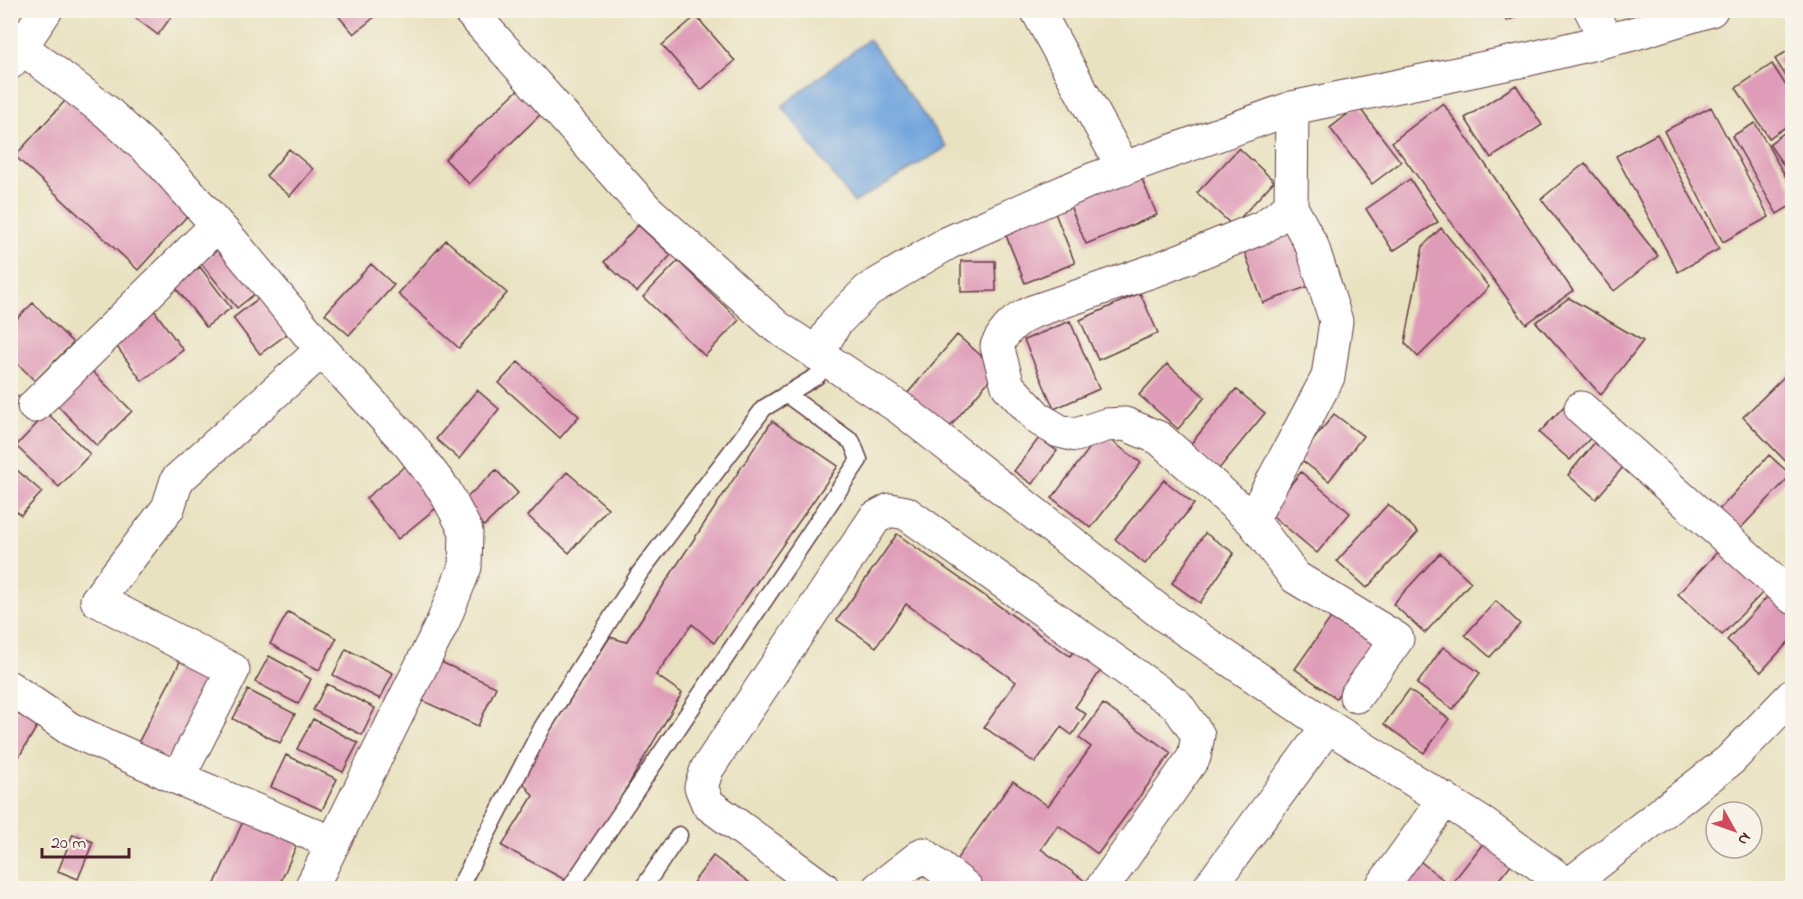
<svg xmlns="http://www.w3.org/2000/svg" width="1803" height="899" font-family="'Indie Flower',sans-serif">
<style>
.water{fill:#71a5dd;stroke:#5e6284;stroke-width:1.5}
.building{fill:#df9cb8}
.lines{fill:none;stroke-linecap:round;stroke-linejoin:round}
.service-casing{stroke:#623c42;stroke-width:19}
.minor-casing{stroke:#623c42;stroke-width:35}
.secondary-casing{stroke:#623c42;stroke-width:35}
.service{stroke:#fff;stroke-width:16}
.minor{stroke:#fff;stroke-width:33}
.secondary{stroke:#fff;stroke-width:33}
</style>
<rect width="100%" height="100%" fill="#f7f3e8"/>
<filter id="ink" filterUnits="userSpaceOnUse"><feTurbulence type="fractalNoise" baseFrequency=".0167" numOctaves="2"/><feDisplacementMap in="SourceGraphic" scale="12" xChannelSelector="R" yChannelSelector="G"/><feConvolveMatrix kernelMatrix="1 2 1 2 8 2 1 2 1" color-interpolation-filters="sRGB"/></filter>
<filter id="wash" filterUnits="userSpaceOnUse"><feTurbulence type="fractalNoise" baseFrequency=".008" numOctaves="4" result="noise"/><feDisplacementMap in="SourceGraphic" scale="24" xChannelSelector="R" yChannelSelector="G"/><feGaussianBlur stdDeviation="1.35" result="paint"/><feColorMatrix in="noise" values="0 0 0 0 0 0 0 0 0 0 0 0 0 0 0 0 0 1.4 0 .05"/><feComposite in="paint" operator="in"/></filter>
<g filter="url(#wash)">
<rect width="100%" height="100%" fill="#e9e2c1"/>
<!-- water -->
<path class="water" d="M869 39 947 147 854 203 782 106Z"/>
<g id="blocks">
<!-- building -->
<path class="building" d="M125 10H176L158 35Z
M333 10H373L377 15 354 34Z
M1503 10H1533L1507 21Z
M696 16 735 61 701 90 662 45Z
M1792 48V86L1775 59Z
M1772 64 1792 95V123L1769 138 1736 88Z
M1516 85 1542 125 1491 158 1465 118Z
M521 87 544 111 469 184 445 159Z
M74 91 198 204 138 270 15 156Z
M1443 103 1573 291 1526 324 1392 142Z
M1358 106 1401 162 1372 184 1330 128Z
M1711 107 1769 217 1723 242 1664 131Z
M1755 123 1792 188V205L1777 214 1732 136Z
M1792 127V178L1769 144Z
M1657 134 1719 249 1678 272 1616 156Z
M1239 148 1274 181 1233 226 1197 193Z
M289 149 313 169 290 196 266 176Z
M1585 163 1658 256 1614 291 1541 199Z
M1139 172 1157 215 1086 244 1068 201Z
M1410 179 1438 222 1393 251 1366 209Z
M1053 208 1075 263 1025 283 1003 228Z
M638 225 671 255 637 292 604 262Z
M1295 225 1317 283 1263 303 1242 245Z
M1441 228 1489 287 1418 357 1405 343 1423 246Z
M446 240 507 293 459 348 398 294Z
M226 243 262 288 237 308 201 263Z
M678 261 739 320 705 356 643 297Z
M961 261H995L996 291 961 292Z
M371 264 394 285 349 335 325 314Z
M200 267 231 308 206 327 175 287Z
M1140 293 1158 333 1098 360 1080 320Z
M263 295 291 331 260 354 233 318Z
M1569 298 1643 341 1601 395 1536 322Z
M33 303 73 343 35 381 10 356V325Z
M151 306 183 350 142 381 109 336Z
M1070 321 1099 389 1054 409 1024 340Z
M957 335 998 370 948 429 907 394Z
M518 362 579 416 560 438 499 383Z
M1167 364 1205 397 1178 429 1139 395Z
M90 369 132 411 97 446 55 403Z
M1792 369V468L1743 417Z
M1236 389 1265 413 1218 470 1189 446Z
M10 390 21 399 10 411Z
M477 390 499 409 459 459 436 439Z
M1566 404 1597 431 1570 460 1539 433Z
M47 413 90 454 59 487 16 446Z
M1334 414 1363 436 1329 481 1299 458Z
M772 421 838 466 714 643 692 624 656 675 682 693 571 883 502 846 533 796 520 778 610 637 626 642Z
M1101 433 1141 463 1091 528 1052 498Z
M1600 436 1629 460 1596 499 1568 475Z
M1039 438 1057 451 1032 484 1014 471Z
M1769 455 1791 475 1739 530 1718 511Z
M414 459 446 500 398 539 366 498Z
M10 464 42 492 21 515 10 506Z
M496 470 518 493 484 526 461 503Z
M567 472 608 508 569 553 528 516Z
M1301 472 1350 513 1317 553 1268 512Z
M1164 480 1194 504 1145 564 1115 539Z
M1388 504 1418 532 1367 588 1337 561Z
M1205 533 1234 553 1200 603 1172 583Z
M897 534 1070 656 1080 644 1106 663 1075 707 1086 714 1072 735 1061 727 1035 763 984 727 1016 682 906 604 876 647 837 620Z
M1722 547 1766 589 1722 635 1678 594Z
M1440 553 1471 582 1425 633 1393 604Z
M1771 593 1792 613V638L1761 672 1727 640Z
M1496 601 1520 624 1490 657 1465 635Z
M1340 605 1382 634 1336 698 1295 669Z
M288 612 337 638 319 670 270 644Z
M1443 647 1480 673 1453 709 1417 684Z
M346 649 393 673 380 699 333 675Z
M183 656 216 674 171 760 138 743Z
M269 656 311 679 298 704 255 682Z
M430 657 496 687 478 726 412 696Z
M327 684 375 708 362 735 313 710Z
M248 690 295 714 280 743 233 719Z
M1409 690 1449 719 1424 753 1384 724Z
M1103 704 1171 753 1098 854 1058 825 1041 849 1085 881 1078 888H986L953 864 1013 781 1048 806 1091 747 1079 738Z
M19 705 42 718 10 772V719Z
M313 719 358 743 343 772 297 749Z
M286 755 337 779 322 810 271 787Z
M244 819 298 842 278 888H213Z
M73 834 93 842 78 879 58 871Z
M1485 841 1513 862 1492 888H1448Z
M713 856 757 888H689Z
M1416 858 1446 882 1440 888H1390Z"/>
</g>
</g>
<g filter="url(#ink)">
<use href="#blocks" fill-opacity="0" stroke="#623c42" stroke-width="1.5"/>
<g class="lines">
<!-- service casing -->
<g class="service-casing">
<path id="service" d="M459 888 543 726 639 574 764 408 817 376 829 361
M570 888 859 460 852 442 786 394
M643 888 679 835"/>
</g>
<!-- minor casing -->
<g class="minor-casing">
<path id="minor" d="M469 10 646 209 777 327 900 408 1164 615 1328 726 1483 824 1572 888
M1037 10 1124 169
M1591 10 1606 40
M21 47 107 112 161 162 234 244 322 350 409 444 445 491 466 531 465 567 443 622 311 888
M1292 108 1291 207 1312 246 1336 321 1328 377 1252 520 1295 577 1397 639 1356 696
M817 354 836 322 868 290 948 243 1091 180 1292 108 1529 59 1629 35 1711 10
M34 406 217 225
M1581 408 1792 597
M1252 520 1159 438 1125 424 1106 425 1076 435 1059 431 1039 419 1008 386 997 346C1005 329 1015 320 1032 312L1161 268 1263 227 1291 207
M10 688 70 729 178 778 333 843
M178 778 233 670 97 600 168 508 177 480 322 350
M823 888 708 804 701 787 707 769 875 518 890 510 906 513 1177 705 1198 735 1194 757 1102 888
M879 888 923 854 966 888
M1209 888 1328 726
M1381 888 1445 799
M1565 888 1730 760 1792 696"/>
</g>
<!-- secondary casing -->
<g class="secondary-casing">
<path id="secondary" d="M10 63 46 10"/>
</g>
<!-- service -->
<use href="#service" class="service"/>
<!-- minor -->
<use href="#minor" class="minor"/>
<!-- secondary -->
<use href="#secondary" class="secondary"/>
</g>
</g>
<!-- margin -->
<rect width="1803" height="899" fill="none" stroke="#f7f3e8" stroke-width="36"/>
<!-- north arrow -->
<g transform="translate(1734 830) rotate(130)"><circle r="28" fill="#f7f3e8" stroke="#b29e9c" stroke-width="1.5"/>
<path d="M0-4.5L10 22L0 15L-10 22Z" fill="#d1495b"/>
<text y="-9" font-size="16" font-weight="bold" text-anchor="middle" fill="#4a1f2b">N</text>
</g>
<!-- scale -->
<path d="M42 848v9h87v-9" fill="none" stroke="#4a1f2b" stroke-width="3"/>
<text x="51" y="848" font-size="18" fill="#4a1f2b" stroke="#f7f3e8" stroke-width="4.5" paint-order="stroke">20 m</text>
</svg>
